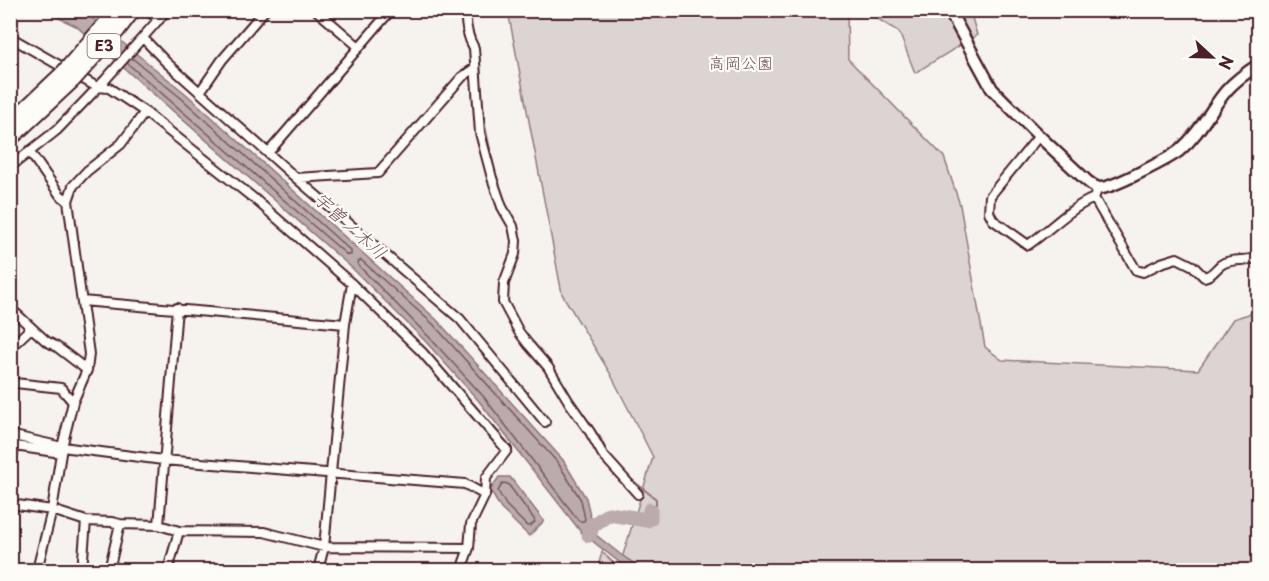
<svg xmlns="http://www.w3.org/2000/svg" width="1269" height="581" font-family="'Playpen Sans','Klee One',sans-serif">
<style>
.green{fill:#dcd4d2;stroke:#937a7e;stroke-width:1.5}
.water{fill:#bbabac;stroke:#8e7378;stroke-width:1.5}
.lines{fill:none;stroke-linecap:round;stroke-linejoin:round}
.shore{stroke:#77575f;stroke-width:1.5}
.stream{stroke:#8e7378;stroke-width:2}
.river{stroke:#bbabac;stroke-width:15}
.street-casing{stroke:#4a1f2b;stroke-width:12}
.secondary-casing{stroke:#4a1f2b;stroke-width:15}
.highway-casing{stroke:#4a1f2b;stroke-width:18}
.street{stroke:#fdfcf7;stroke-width:8}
.secondary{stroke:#fdfcf7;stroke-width:10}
.highway{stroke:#fdfcf7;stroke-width:14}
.highway-bridge-casing{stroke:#4a1f2b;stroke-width:18;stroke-linecap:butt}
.highway-bridge{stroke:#fdfcf7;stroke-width:14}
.labels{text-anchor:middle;stroke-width:4.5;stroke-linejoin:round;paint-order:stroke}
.shield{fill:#fdfcf7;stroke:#806168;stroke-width:1.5}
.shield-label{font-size:15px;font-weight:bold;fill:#4a1f2b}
.park-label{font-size:16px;fill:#6e4c55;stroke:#fdfcf7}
.water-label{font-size:18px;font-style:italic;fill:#725058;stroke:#fdfcf7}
</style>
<rect width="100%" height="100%" fill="#f6f3ef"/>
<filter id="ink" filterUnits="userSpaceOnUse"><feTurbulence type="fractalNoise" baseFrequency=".0167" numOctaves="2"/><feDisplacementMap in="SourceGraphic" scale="12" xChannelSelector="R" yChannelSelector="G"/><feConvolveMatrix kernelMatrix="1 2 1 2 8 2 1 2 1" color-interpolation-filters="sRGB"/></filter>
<g filter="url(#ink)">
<!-- green -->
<path class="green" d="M508 11H847L848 59 944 157 960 205 985 347 1002 360 1198 370 1233 319 1258 311V570H597L602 552 619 568 653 457 610 373 562 294Z
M865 11H970L977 35 915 73 899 32Z"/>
<!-- water -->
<path class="water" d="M81 10 86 13 185 93 437 320 563 460 586 498 591 519 596 535 620 554 644 570H629L581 532 478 400 426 342 352 268 76 26 44 11Z
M499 477H510L544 521 529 536 501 509 490 490Z"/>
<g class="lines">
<!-- shore -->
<path class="shore" d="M127 63 347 255H351V251L181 98 132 58
M361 260 433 324 558 463 581 500 585 519 584 521H579L483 396 430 338 358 265V262Z
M503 483 508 484 534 519 535 522 530 526H527L506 505 498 491Z"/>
<!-- stream -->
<path class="stream" d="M476 44 478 47 480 74
M482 112 498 186
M502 197 510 213
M520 327 535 346
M584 417 600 437 608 455
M626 475 656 499V504L650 510"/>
<!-- river -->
<path class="river" d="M589 535 593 525 609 514 647 520 650 519V510"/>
<!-- street casing -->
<g class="street-casing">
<path id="street" d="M147 10 159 20
M316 10 359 47
M466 10C465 25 467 36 474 48L480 133 492 178 502 207 513 226 516 241 515 254 504 283 503 302 519 332 528 344 548 367 569 402 590 432 603 455 638 494
M10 37 97 87 109 88 145 112 257 201 352 284 422 352 507 450 486 478 485 495 471 524 469 548 461 570
M143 38 166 62 296 178 378 173 462 77 475 68
M200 92 222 60 265 10
M1039 136 990 196 989 212 993 220 1028 245C1050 230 1068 209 1094 198
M29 151 60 195 68 201
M268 153 391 10
M10 167 57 130 105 80 167 10
M296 178 460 319 545 422
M1098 188 1094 198 1136 270 1143 272 1161 263 1177 258 1193 266 1204 277C1215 275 1215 267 1224 263 1235 258 1247 262 1258 257
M82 301 345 324
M10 308 46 341 57 347 87 370
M10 348 31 328
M10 382 15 383 61 388 73 402
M10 435 62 447 163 460 465 484 485 495
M10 463 15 446 61 453
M10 504 52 510 86 521 112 522 120 524 159 525 179 531 264 532 324 547 469 548
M159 525 177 308
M37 570 52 510 62 447 73 402 87 370 89 354 68 201 73 186 87 171 121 144 145 112
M82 570 86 521
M109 570 120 524
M168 570 179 531
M318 570 324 547 345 324 352 284"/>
</g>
<!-- secondary casing -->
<g class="secondary-casing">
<path id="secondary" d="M949 10 992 89 1039 136 1086 180C1091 184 1095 188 1101 188 1112 188 1171 158 1180 150 1200 133 1210 110 1226 91 1235 81 1247 72 1258 65"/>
</g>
<!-- highway casing -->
<g class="highway-casing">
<path id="highway" d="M10 123 63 73
M10 139 73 80"/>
</g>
<!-- street -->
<use href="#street" class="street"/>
<!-- secondary -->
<use href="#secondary" class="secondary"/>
<!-- highway -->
<use href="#highway" class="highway"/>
<!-- highway-bridge casing -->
<g class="highway-bridge-casing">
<path id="highway-bridge" d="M63 73 117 10
M73 80 117 31 133 10"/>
</g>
<!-- highway-bridge -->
<use href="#highway-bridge" class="highway-bridge"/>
</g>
</g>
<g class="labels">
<!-- shield labels -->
<rect class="shield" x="87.5" y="34" width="33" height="24" rx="4.5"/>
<g class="shield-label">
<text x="104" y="51">E3</text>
</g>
<!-- park labels -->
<g class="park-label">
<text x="741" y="69">高岡公園</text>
</g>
<!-- water labels -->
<g class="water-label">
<text transform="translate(350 226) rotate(42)" y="6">宇曽ノ木川</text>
</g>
</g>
<!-- margin -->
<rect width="1269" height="581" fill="none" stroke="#fdfcf7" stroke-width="36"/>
<rect x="18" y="18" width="1233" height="545" fill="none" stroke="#4a1f2b" stroke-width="2" filter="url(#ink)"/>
<!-- north arrow -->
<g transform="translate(1212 57) rotate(112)" stroke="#fdfcf7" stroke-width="4.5" paint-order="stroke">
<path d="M0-4.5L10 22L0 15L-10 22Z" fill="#4a1f2b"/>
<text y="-9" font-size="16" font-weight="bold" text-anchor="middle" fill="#4a1f2b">N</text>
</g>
</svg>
